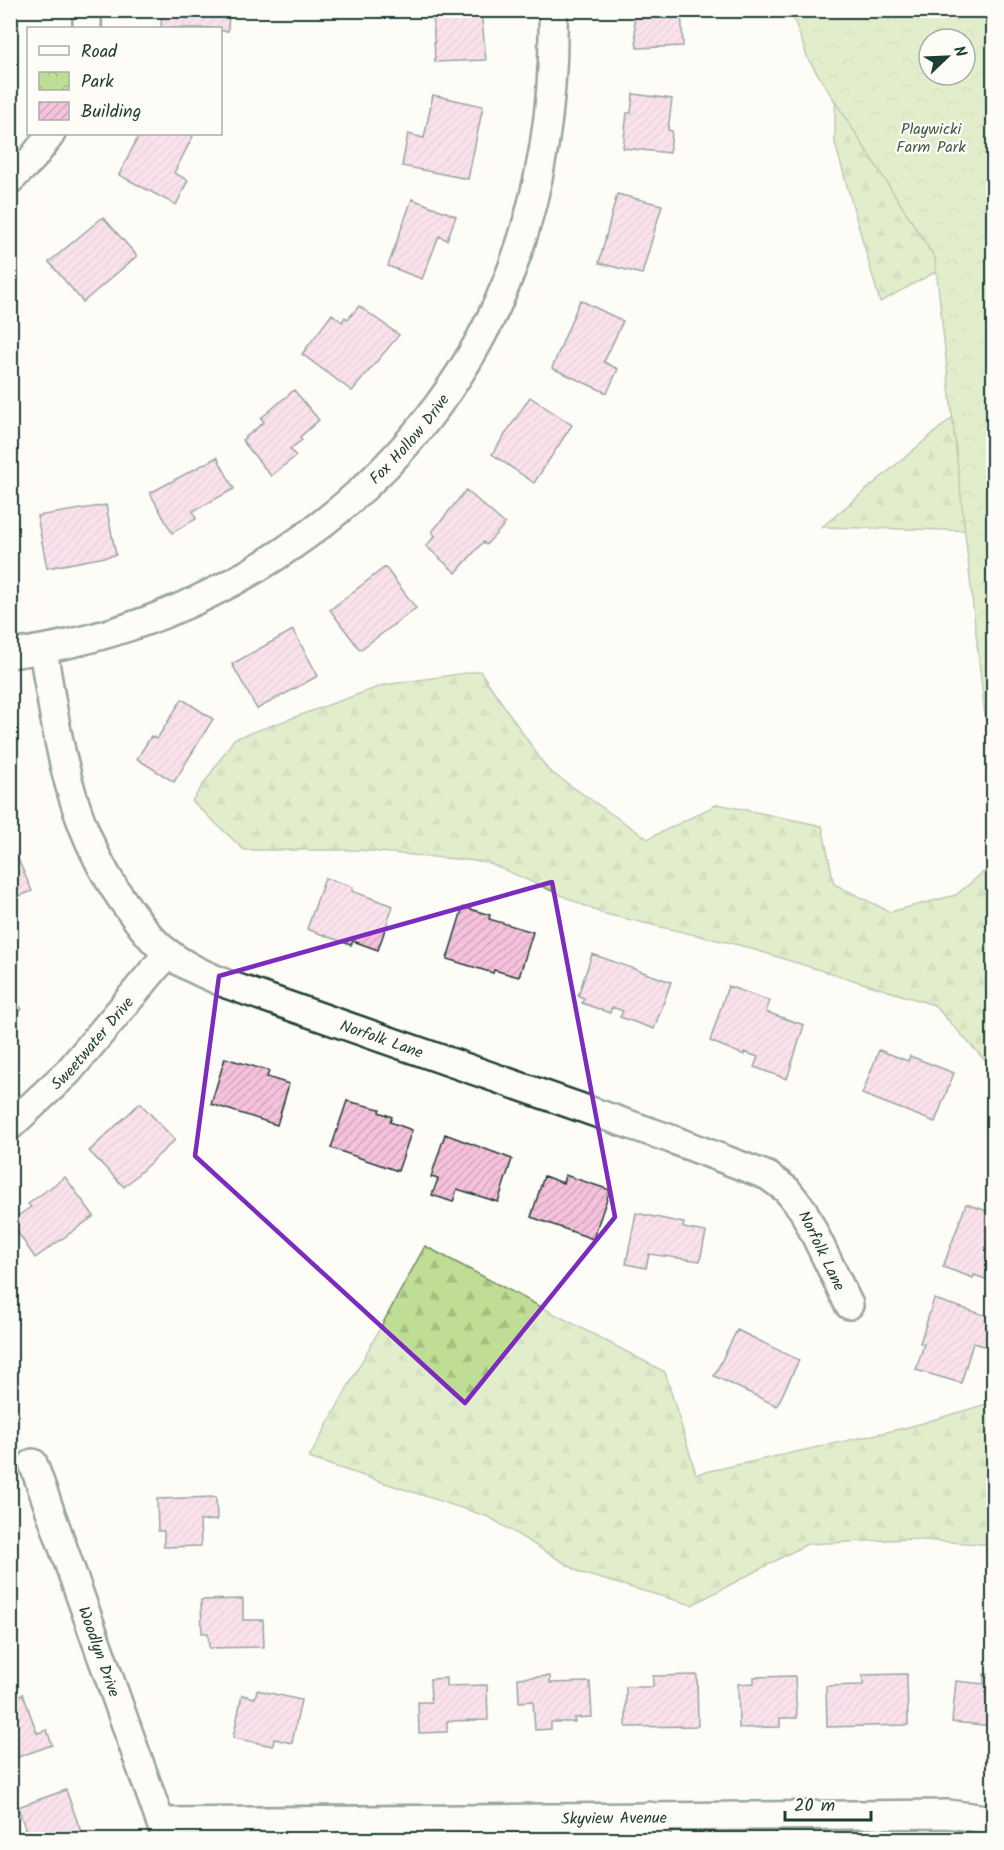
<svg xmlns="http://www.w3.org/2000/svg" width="1004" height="1850" font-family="Kalam,sans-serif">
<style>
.forest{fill:url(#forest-firs);stroke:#708d64;stroke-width:1.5;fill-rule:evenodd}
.park{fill:url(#park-crowns);stroke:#708d64;stroke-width:1.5;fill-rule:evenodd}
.building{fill:url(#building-hatch);stroke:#1f3d34;stroke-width:1.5}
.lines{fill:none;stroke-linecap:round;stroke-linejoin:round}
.street-casing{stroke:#1f3d34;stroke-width:32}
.street{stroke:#fdfcf7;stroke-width:27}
.marked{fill:none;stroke:#7b2cbf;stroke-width:4.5;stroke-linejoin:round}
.labels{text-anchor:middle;stroke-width:4.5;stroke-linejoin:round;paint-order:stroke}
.park-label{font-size:16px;fill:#3f5d47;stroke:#fdfcf7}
.street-label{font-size:16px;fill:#1f3d34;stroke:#fdfcf7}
</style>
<defs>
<pattern id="forest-firs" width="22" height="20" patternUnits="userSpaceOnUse" patternTransform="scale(1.5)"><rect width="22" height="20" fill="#c0dd95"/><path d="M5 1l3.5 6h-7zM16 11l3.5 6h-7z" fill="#a5bf81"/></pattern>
<pattern id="park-crowns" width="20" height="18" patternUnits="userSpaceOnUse" patternTransform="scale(1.5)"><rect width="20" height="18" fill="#c0dd95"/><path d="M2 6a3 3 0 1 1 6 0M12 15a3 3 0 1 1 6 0" fill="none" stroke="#a5bf81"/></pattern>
<pattern id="building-hatch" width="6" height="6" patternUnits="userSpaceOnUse" patternTransform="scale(1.5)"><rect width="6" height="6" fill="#f6c1dd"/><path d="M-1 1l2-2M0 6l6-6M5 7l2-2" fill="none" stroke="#d2a7be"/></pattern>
</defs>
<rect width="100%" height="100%" fill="#fdfcf7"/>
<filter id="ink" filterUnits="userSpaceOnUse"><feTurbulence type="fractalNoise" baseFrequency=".0167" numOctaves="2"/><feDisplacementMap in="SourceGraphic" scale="12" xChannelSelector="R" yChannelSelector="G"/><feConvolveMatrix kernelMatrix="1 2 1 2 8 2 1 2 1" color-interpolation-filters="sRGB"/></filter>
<g filter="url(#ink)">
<!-- forest -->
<path class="forest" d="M993 11V241L880 302 835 143 836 40ZM929 39H965V75H929Z
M979 395 990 531 822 527Z
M480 671 548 770 648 839 718 804 822 826 834 884 890 912 956 895 993 864V1069L934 1005 739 945 601 913 487 862 359 850H244L192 801 234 739 384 685Z
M425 1246 665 1372 696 1474 909 1427 993 1402V1545L908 1539 807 1544 692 1605 581 1573 489 1517 309 1458Z"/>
<!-- park -->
<path class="park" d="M791 11H993V789L935 258 808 59ZM929 39H965V75H929Z"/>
<!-- building -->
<path class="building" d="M162 10H229L228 31H220V28H161Z
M433 10H481L486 60 435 62Z
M633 10H681L683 46 637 48Z
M633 94 672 99 668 130 672 131 670 153 623 148 627 113H631Z
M433 95 483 106 468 179 402 166 408 134 424 138Z
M144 134H194L174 173 188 180 176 205 119 175 139 135 143 136Z
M617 194 662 205 642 274 599 263Z
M412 199 456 216 447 240 439 236 422 279 388 266Z
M103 217 137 256 83 302 49 262Z
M580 300 623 321 604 362 618 369 607 393 552 368Z
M359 306 399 335 352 391 302 354 332 314 342 322 345 317 348 319Z
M294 390 319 420 300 437 302 440 290 449 296 456 271 476 242 440 264 422 261 418Z
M530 397 572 425 534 483 492 454Z
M217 457 234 489 193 511 196 519 172 533 150 493Z
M466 490 505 524 486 545 483 542 456 573 426 546 435 536 432 532Z
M106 505 116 555 47 568 37 516Z
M385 567 416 608 360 650 330 610Z
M293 630 318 676 257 709 232 664Z
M182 699 213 719 174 782 137 759 151 736 157 739Z
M10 841 32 891 10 900Z
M325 878 353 887 352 891 393 906 378 950 353 941 351 945 307 929Z
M463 907 490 915 489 919 533 932 519 977 494 970 493 973 447 959Z
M592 954 671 982 654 1029 620 1017 623 1011 612 1007 610 1013 582 1003 584 998 578 996Z
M728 986 770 1001 766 1012 804 1025 787 1079 754 1067 758 1057 744 1052V1055L710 1041Z
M10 996 22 1009 10 1020Z
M879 1050 908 1061 910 1056 954 1073 935 1122 862 1094Z
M225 1058 269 1071 267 1077 289 1084 277 1125 211 1104Z
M347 1101 380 1109 379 1112 392 1117 390 1122 412 1130 398 1171 331 1148Z
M140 1103 175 1140 124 1187 89 1151Z
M445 1134 512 1159 498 1202 457 1189 453 1202 432 1195 438 1179 431 1177Z
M565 1175 610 1190 593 1239 531 1217 544 1176 563 1183Z
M65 1177 94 1216 35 1258 10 1221 31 1207 28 1204Z
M966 1204 994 1213 991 1281 974 1275 973 1278 943 1267Z
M636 1213 684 1223 683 1228 706 1232 700 1261 649 1254 646 1268 626 1264Z
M934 1299 994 1318 992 1348 973 1343 961 1383 916 1370 924 1344 920 1343Z
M737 1330 799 1360 777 1406 714 1376Z
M216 1497 217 1520 200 1521 201 1546 164 1547V1531H158L157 1499Z
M243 1599V1620H263L264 1647 209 1648 208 1633H202L201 1600Z
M907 1674 908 1725 827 1727 826 1686 863 1685V1675Z
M984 1674 994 1675V1726L952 1722 956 1681 984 1684Z
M697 1675 698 1726 626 1727V1687H653V1676Z
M550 1676V1683L590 1682 592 1717 574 1718 575 1722H551V1729L535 1730 533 1701 519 1702 518 1678Z
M795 1676 797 1718H780V1727L739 1728 738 1684 754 1683V1677Z
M446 1678V1686L487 1685 488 1720 447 1721V1732L419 1733 418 1702H431L430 1679Z
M257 1690 301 1700 292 1743 274 1739 273 1746 233 1738 242 1695 255 1698Z
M23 1694 37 1733 47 1730 52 1745 10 1760V1698Z
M66 1790 84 1840H29L18 1807Z"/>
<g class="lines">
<!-- street casing -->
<g class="street-casing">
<g id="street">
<path d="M87 10V28"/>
<path d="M10 180 32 159 51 134"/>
<path id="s1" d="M43 650C59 746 70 833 131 912 142 927 153 942 168 953 186 967 208 976 229 985L671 1139 768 1176 787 1190 803 1210 849 1305"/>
<path id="s2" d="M10 654C224 627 424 486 506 284 541 197 555 103 553 10"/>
<path id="s3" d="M10 1126 68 1072 168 953"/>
<path id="s4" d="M33 1463 166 1838"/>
<path d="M649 1816 657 1840"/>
<path id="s5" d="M161 1822 948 1814 994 1820"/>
</g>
</g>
<!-- street -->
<use href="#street" class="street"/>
</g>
</g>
<!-- marked area -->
<path d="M0 0H1004V1850H0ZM552 882 615 1217 465 1403 195 1156 219 976Z" fill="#fdfcf7" fill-opacity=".55" fill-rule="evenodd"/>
<path class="marked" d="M552 882 615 1217 465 1403 195 1156 219 976Z"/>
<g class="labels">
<!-- park labels -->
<g class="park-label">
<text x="931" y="134">Playwicki<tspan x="931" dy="18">Farm Park</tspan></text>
</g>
<!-- street labels -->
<g class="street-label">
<text dy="6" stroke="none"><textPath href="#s2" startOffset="464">Fox Hollow Drive</textPath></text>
<text dy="6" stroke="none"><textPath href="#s1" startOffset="566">Norfolk Lane</textPath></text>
<text dy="6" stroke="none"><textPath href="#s3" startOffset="117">Sweetwater Drive</textPath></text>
<text dy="6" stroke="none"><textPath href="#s1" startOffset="1070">Norfolk Lane</textPath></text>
<text dy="6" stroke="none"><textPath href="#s4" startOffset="200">Woodlyn Drive</textPath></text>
<text dy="6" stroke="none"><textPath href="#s5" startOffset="453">Skyview Avenue</textPath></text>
</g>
</g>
<!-- margin -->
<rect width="1004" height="1850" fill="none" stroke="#fdfcf7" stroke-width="36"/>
<rect x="18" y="18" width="968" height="1814" fill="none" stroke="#1f3d34" stroke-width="2" filter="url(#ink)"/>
<!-- legend -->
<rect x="27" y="27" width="195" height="108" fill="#fdfcf7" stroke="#a4b0a9" stroke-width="1.5"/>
<rect x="39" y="46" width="30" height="9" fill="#fdfcf7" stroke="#a4b0a9" stroke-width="1.5"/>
<text x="81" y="57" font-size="18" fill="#1f3d34">Road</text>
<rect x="39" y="72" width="30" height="18" fill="url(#park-crowns)" stroke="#a4b0a9" stroke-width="1.5"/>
<text x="81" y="87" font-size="18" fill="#1f3d34">Park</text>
<rect x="39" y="102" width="30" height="18" fill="url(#building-hatch)" stroke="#a4b0a9" stroke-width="1.5"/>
<text x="81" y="117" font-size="18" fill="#1f3d34">Building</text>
<!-- north arrow -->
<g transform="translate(947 57) rotate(67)"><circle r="28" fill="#fdfcf7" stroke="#a4b0a9" stroke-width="1.5"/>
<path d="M0-4.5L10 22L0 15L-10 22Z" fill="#1f3d34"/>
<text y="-9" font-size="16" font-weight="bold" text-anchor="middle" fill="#1f3d34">N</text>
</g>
<!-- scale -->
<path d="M785 1811v9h86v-9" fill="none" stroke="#1f3d34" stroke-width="3"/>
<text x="794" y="1811" font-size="18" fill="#1f3d34" stroke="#fdfcf7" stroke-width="4.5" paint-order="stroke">20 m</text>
</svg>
